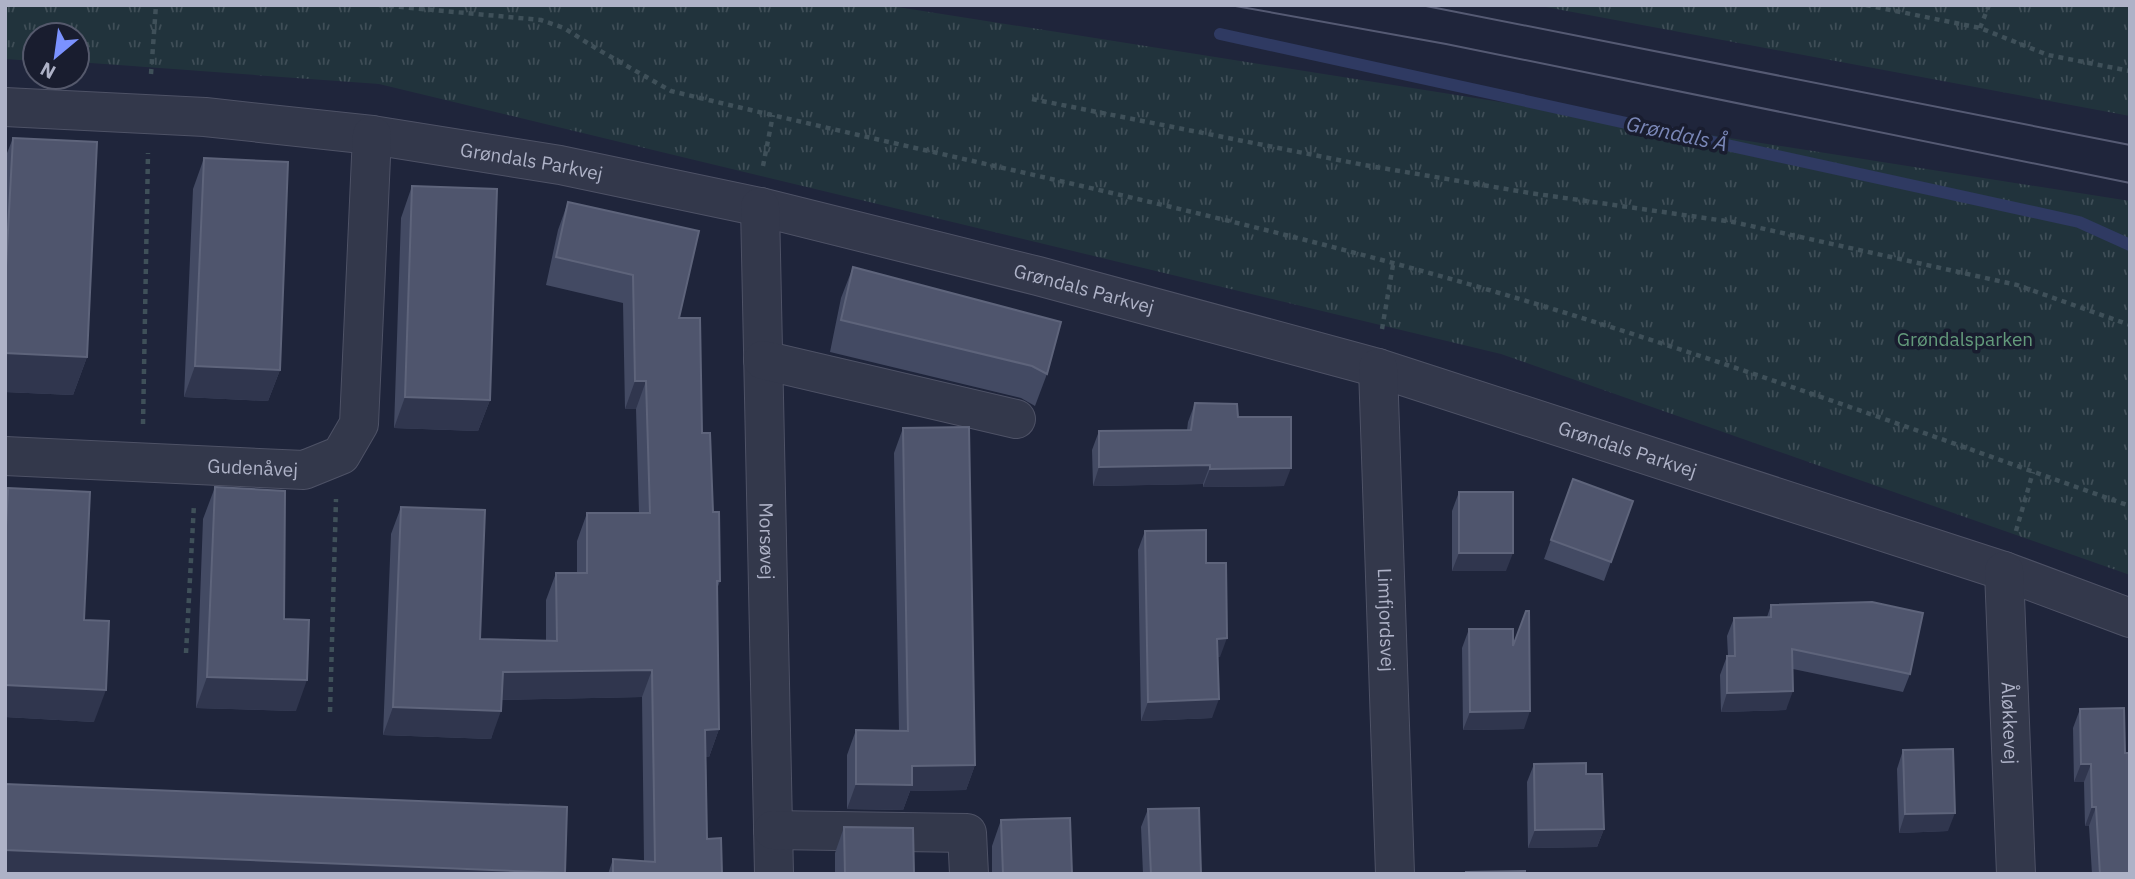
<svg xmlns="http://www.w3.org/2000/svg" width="2135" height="879" font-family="'IBM Plex Sans',sans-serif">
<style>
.park{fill:url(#park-tufts)}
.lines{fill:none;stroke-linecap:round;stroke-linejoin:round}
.stream{stroke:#2f3a62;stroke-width:12}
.minor-casing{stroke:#4e5266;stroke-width:40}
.path{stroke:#3f5059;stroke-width:4.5;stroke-dasharray:5 5;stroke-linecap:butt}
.minor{stroke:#33384b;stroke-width:38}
.tram{stroke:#555a73;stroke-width:2}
.wall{fill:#434a63}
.shaded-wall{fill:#30364e}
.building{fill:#4f556d;stroke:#5e647b;stroke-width:2}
.labels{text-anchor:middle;stroke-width:7;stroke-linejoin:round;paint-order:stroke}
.street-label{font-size:19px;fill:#aeb2c7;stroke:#191d2f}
.park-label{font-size:19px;fill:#639a7b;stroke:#191d2f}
.water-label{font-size:21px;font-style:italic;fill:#7a87b7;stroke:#191d2f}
</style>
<defs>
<pattern id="park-tufts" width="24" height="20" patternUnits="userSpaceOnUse" patternTransform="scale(1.75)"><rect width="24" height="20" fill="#21333c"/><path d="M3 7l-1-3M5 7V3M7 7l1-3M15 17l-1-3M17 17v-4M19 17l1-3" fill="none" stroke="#3f4e57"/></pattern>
</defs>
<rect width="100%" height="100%" fill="#1f253b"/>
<!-- park -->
<path class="park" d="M5 5H885L2130 201V575L1501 354 379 84 77 62V35H35V61L5 59Z
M1535 5H2121L2130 7V116Z"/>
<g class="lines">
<!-- stream -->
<path class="stream" d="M1220 34 2079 222 2130 245"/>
<!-- minor casing -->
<g class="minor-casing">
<g id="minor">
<path id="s1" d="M5 107 205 117 372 135 560 165 760 207 1038 276 1378 368 2004 571 2130 618"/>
<path id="s2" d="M760 207 774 874"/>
<path d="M763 360 1016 419"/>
<path id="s3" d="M1378 368 1395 874"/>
<path id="s4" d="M5 456 304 470 341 455 359 424 372 135"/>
<path id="s5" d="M2004 571 2016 874"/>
<path d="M773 830 967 833 969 874"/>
</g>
</g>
<!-- path -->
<path class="path" d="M379 5 541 20 564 28 597 49 671 91C955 160 1243 216 1523 300 1727 361 1929 435 2130 506
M1866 5 1980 28 2048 55 2130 71
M1980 28 1989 5
M151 74 156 5
M1032 99 1364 165 1530 193 1733 222 2017 285 2130 325
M763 166 773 115
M1382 329 1393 265
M143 424 148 153
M2016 531 2033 472
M186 653 194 504
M330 712 336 499"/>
<!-- minor -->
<use href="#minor" class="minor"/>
<!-- tram -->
<path class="tram" d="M1230 5 1446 44 2130 183
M1421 5 2130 145"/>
</g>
<!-- wall -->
<path class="wall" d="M13 138 87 357 73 395 5 392V158Z
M204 158 280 370 268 401 184 397 193 189Z
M412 186 490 400 478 431 394 428 401 218Z
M568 202 679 318 702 433 713 512 720 581 717 589 719 729 709 757H706L707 839 722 874H608L613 859 644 861 642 697 502 700 491 739 383 735 391 534 401 507 480 639 546 641V600L556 573H577V541L587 513H639L636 409H625L623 303 546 285 558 230Z
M853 267 1047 374 1035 406 1021 398 830 352 841 298Z
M1195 403 1238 417 1284 486 1203 487V484L1093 486 1092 450 1099 431 1187 430 1188 422Z
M903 428 975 765 966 790 910 791 903 810 847 809V755L856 730 899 731 894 453Z
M1573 479 1633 501 1604 581 1544 559Z
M215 487 284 619 296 711 196 708 203 519Z
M8 488 84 620 94 722 5 717V495Z
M1459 492 1506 571H1452V511Z
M1145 531 1206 563 1220 657H1217L1212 718 1141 721 1138 550Z
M1771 605 1910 674 1903 692 1793 669 1786 710 1721 712 1720 675 1727 656H1728L1727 636 1734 618 1767 617Z
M1469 629 1513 645 1524 729 1463 730 1462 648Z
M2080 709 2125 753 2130 874H2092L2089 826H2085L2084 782H2074L2073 728Z
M1903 750 1948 831 1899 833 1897 769Z
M1534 764 1586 774 1604 829 1597 847 1528 848 1527 782Z
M1148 809 1201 874H1143L1141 827Z
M1001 820 1072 874H992V846Z
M844 827 914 874H835V853Z"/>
<!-- shaded-wall -->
<path class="shaded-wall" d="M5 353 87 357 73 395 5 392Z
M195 366 280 370 268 401 184 397Z
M635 381H646L636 409H625Z
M405 397 490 400 478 431 394 428Z
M1210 465 1203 484 1093 486 1099 467Z
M1291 468 1284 486 1203 487 1210 469Z
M1459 553H1513L1506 571H1452Z
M1227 638 1220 657H1210L1217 639Z
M652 670 642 697 493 700 503 672Z
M207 677 307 680 296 711 196 708Z
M5 685 106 690 94 722 5 717Z
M1793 691 1786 710 1721 712 1727 693Z
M1219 699 1212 718 1141 721 1148 702Z
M393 707 501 711 491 739 383 735Z
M1530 711 1524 729 1463 730 1470 712Z
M719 729 709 757H695L705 730Z
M2081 764H2091L2084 782H2074Z
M975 765 966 790 910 791 903 810 847 809 856 784 912 766Z
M2092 807H2096L2089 826H2085Z
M1955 813 1948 831 1899 833 1905 814Z
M1604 829 1597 847 1528 848 1535 830Z
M5 850 565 873 564 874H5Z"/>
<!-- building -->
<path class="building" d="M13 138 97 142 87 357 5 353V285Z
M204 158 288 162 280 370 195 366Z
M412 186 497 189 490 400 405 397Z
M568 202 699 231 679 318H700L702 433H710L713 512H719L720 581H717L719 729 705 730 707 839 721 838 722 874H613V859L655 862 652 670 503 672 501 711 393 707 401 507 485 510 480 639 557 641 556 573H587V513H650L646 381H635L633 275 556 257Z
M853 267 1061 322 1047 374 1032 366 841 320Z
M1195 403 1237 404 1238 417H1291V468L1210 469V465L1099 467V431L1191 430Z
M969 427 975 765 912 766V785L856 784V730L908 731 903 428Z
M1573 479 1633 501 1611 562 1551 540Z
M215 487 285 491 284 619 309 620 307 680 207 677Z
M8 488 90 492 84 620 109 621 106 690 5 685V546Z
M1459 492H1513V553H1459Z
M1206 530V563H1226L1227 638 1217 639 1219 699 1148 702 1145 531Z
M1872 602 1923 613 1910 674 1792 649 1793 691 1727 693V656H1735L1734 618 1771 617V605Z
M1526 611H1529L1530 711 1470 712 1469 629H1513V646Z
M2124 708 2125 753H2130V874H2100L2096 807H2092L2091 764H2081L2080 709Z
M1953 749 1955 813 1905 814 1903 750Z
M1586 763V774H1602L1604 829 1535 830 1534 764Z
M5 784 567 807 565 873 5 850Z
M1199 808 1201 874H1151L1148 809Z
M1070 818 1072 874H1003L1001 820Z
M844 827 913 828 914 874H845Z
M1525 871V874H1466V872Z"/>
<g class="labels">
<!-- street labels -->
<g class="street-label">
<text dy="7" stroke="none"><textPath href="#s1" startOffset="530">Grøndals Parkvej</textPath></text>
<text dy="7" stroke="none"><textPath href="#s1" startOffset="1097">Grøndals Parkvej</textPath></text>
<text dy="7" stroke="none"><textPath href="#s1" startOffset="1664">Grøndals Parkvej</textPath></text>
<text dy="7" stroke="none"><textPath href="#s4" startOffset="248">Gudenåvej</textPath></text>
<text dy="7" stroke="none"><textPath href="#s2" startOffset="334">Morsøvej</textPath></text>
<text dy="7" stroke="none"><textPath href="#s3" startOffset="252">Limfjordsvej</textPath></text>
<text dy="7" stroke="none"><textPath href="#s5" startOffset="152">Åløkkevej</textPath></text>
</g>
<!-- park labels -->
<g class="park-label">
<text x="1965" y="346">Grøndalsparken</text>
</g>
<!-- water labels -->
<g class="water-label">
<text transform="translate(1677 134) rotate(12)" y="7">Grøndals Å</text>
</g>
</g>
<!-- border -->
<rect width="2135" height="879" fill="none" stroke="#aeb2c7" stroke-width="14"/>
<!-- north arrow -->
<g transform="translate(56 56) rotate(209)"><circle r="33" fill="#191d2f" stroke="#55596c" stroke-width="2"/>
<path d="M0-5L12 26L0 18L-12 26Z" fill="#7b92ff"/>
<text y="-10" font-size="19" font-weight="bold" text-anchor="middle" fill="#aeb2c7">N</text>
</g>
</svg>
